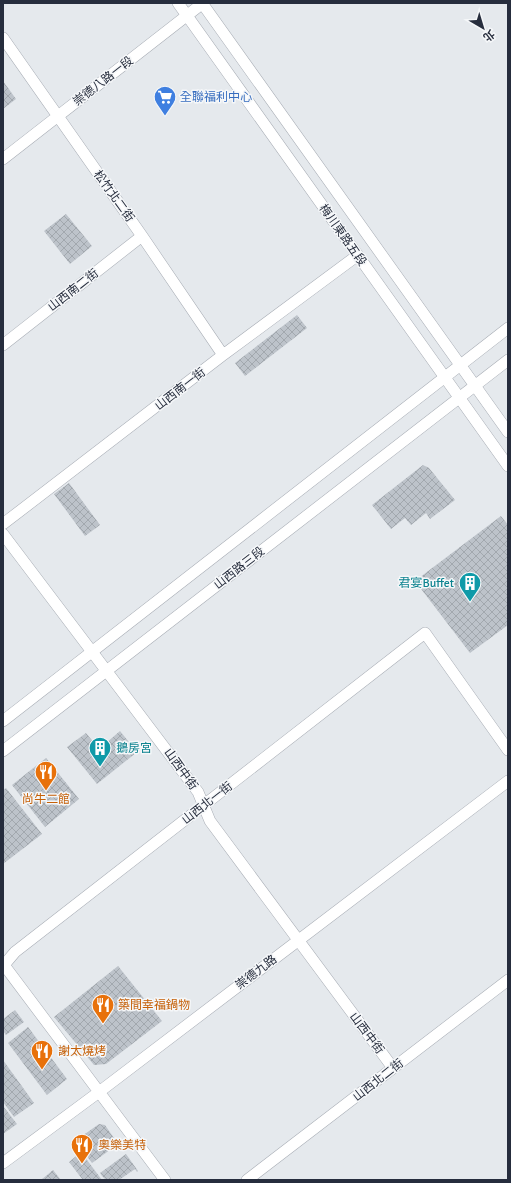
<svg xmlns="http://www.w3.org/2000/svg" width="511" height="1183" font-family="Signika,'Noto Sans TC',sans-serif">
<style>
.building{fill:url(#building-cross-hatch)}
.lines{fill:none;stroke-linecap:round;stroke-linejoin:round}
.minor-casing{stroke:#a8adb5;stroke-width:12}
.tertiary-casing{stroke:#a8adb5;stroke-width:12}
.minor{stroke:#fff;stroke-width:11}
.tertiary{stroke:#fff;stroke-width:11}
.labels{text-anchor:middle;stroke-width:3;stroke-linejoin:round;paint-order:stroke}
.street-label{font-size:12px;fill:#262d3d;stroke:#f5f7f9}
.shop-label{font-size:12px;fill:#366cbe;stroke:#f5f7f9;text-anchor:start}
.culture-label{font-size:12px;fill:#0d838f;stroke:#f5f7f9;text-anchor:end}
.food-label{font-size:12px;fill:#c56008;stroke:#f5f7f9;text-anchor:start}
</style>
<defs>
<pattern id="building-cross-hatch" width="8" height="8" patternUnits="userSpaceOnUse"><rect width="8" height="8" fill="#bdc3ca"/><path d="M0 0l8 8M0 8l8-8" fill="none" stroke="#a2a8ae"/></pattern>
</defs>
<rect width="100%" height="100%" fill="#e5e9ed"/>
<!-- building -->
<path class="building" d="M3 81 16 99 3 109Z
M66 214 92 246 70 264 44 231Z
M297 315 307 328 245 376 235 363Z
M423 465 429 468 455 500 430 519 426 513 411 525 405 518 391 529 372 505Z
M69 483 100 525 85 536 54 494Z
M501 516 508 525V625L470 653 415 581Z
M120 731 137 752 97 784 67 747 86 733 99 749Z
M46 758 79 799 45 827 12 785Z
M6 788 42 834 3 864V790Z
M118 966 162 1021 106 1064 94 1065 54 1017Z
M15 1010 24 1022 6 1035 3 1031V1019Z
M28 1027 67 1079 47 1095 8 1043Z
M3 1060 34 1103 14 1117 3 1102Z
M3 1106 17 1124 3 1134Z
M99 1124 105 1125 118 1144 92 1163 75 1141Z
M81 1152 102 1180H83L69 1162Z
M126 1154 138 1171 137 1172 135 1169 119 1180H106L102 1176 100 1173Z
M53 1170 61 1180H41Z"/>
<g class="lines">
<!-- minor casing -->
<g class="minor-casing">
<path id="minor" d="M178 3 508 466
M202 3 508 432
M3 38 142 236 223 355
M3 159 203 3
M3 345 142 236
M3 524 223 355 358 255
M3 534 198 792 210 821 393 1068
M3 1163 99 1092 508 781
M165 1180 4 965 15 952 425 633 508 750
M247 1180 508 980"/>
</g>
<!-- tertiary casing -->
<g class="tertiary-casing">
<path id="tertiary" d="M3 721 508 328
M3 751 508 360"/>
</g>
<!-- minor -->
<use href="#minor" class="minor"/>
<!-- tertiary -->
<use href="#tertiary" class="tertiary"/>
</g>
<!-- icons -->
<defs>
<g id="supermarket-pin" transform="scale(1.15)"><path d="M0 17L-7.5 6A9.5 9.5 0 1 1 7.5 6Z" fill="#3f7fe0" stroke="#f5f7f9"/><path d="M-6-5.5h2.5l.6 2H6L4.5 2H-2.5L-4.4-4H-6ZM-1.5 3.2a1.3 1.3 0 1 0 .1 0ZM3 3.2a1.3 1.3 0 1 0 .1 0Z" fill="#fff"/></g>
<g id="building-pin" transform="scale(1.15)"><path d="M0 17L-7.5 6A9.5 9.5 0 1 1 7.5 6Z" fill="#0f9aa8" stroke="#f5f7f9"/><path d="M-4-6H4V6H1V3H-1V6H-4ZM-2.5-4.3h1.7v1.8h-1.7ZM.8-4.3h1.7v1.8H.8ZM-2.5-1h1.7V.8h-1.7ZM.8-1h1.7V.8H.8Z" fill="#fff"/></g>
<g id="restaurant-pin" transform="scale(1.15)"><path d="M0 17L-7.5 6A9.5 9.5 0 1 1 7.5 6Z" fill="#e8710a" stroke="#f5f7f9"/><path d="M-5-6h1v4h1v-4h1v4h1v-4h1v5L-1.5 .5V6h-2V.5L-5-1ZM5-6V6H3V1.5H1.5Q1.5-4 5-6Z" fill="#fff"/></g>
</defs>
<g fill-rule="evenodd">
<use href="#supermarket-pin" x="165" y="97"/>
<use href="#building-pin" x="470" y="583"/>
<use href="#building-pin" x="100" y="748"/>
<use href="#restaurant-pin" x="46" y="772"/>
<use href="#restaurant-pin" x="103" y="1005"/>
<use href="#restaurant-pin" x="42" y="1051"/>
<use href="#restaurant-pin" x="82" y="1145"/>
</g>
<g class="labels">
<!-- street labels -->
<g class="street-label">
<text transform="translate(103 81) rotate(-38)" y="4">崇德八路一段</text>
<text transform="translate(114 196) rotate(54)" y="4">松竹北二街</text>
<text transform="translate(343 235) rotate(55)" y="4">梅川東路五段</text>
<text transform="translate(73 290) rotate(-38)" y="4">山西南二街</text>
<text transform="translate(180 389) rotate(-38)" y="4">山西南一街</text>
<text transform="translate(239 568) rotate(-38)" y="4">山西路三段</text>
<text transform="translate(181 769) rotate(54)" y="4">山西中街</text>
<text transform="translate(207 803) rotate(-38)" y="4">山西北一街</text>
<text transform="translate(256 972) rotate(-37)" y="4">崇德九路</text>
<text transform="translate(367 1033) rotate(53)" y="4">山西中街</text>
<text transform="translate(378 1080) rotate(-38)" y="4">山西北二街</text>
</g>
<!-- shop labels -->
<g class="shop-label">
<text x="180" y="101">全聯福利中心</text>
</g>
<!-- culture labels -->
<g class="culture-label">
<text x="454" y="587">君宴Buffet</text>
<text x="116" y="752" text-anchor="start">鵝房宮</text>
</g>
<!-- food labels -->
<g class="food-label">
<text x="46" y="803" text-anchor="middle">尚牛二館</text>
<text x="118" y="1009">築間幸福鍋物</text>
<text x="58" y="1055">謝太燒烤</text>
<text x="98" y="1149">奧樂美特</text>
</g>
</g>
<!-- border -->
<rect width="511" height="1183" fill="none" stroke="#262d3d" stroke-width="8"/>
<!-- north arrow -->
<g transform="translate(483 28) rotate(142)" stroke="#f5f7f9" stroke-width="3" paint-order="stroke">
<path d="M0-3L7 15L0 10L-7 15Z" fill="#262d3d"/>
<text y="-6" font-size="11" font-weight="bold" text-anchor="middle" fill="#262d3d">北</text>
</g>
</svg>
